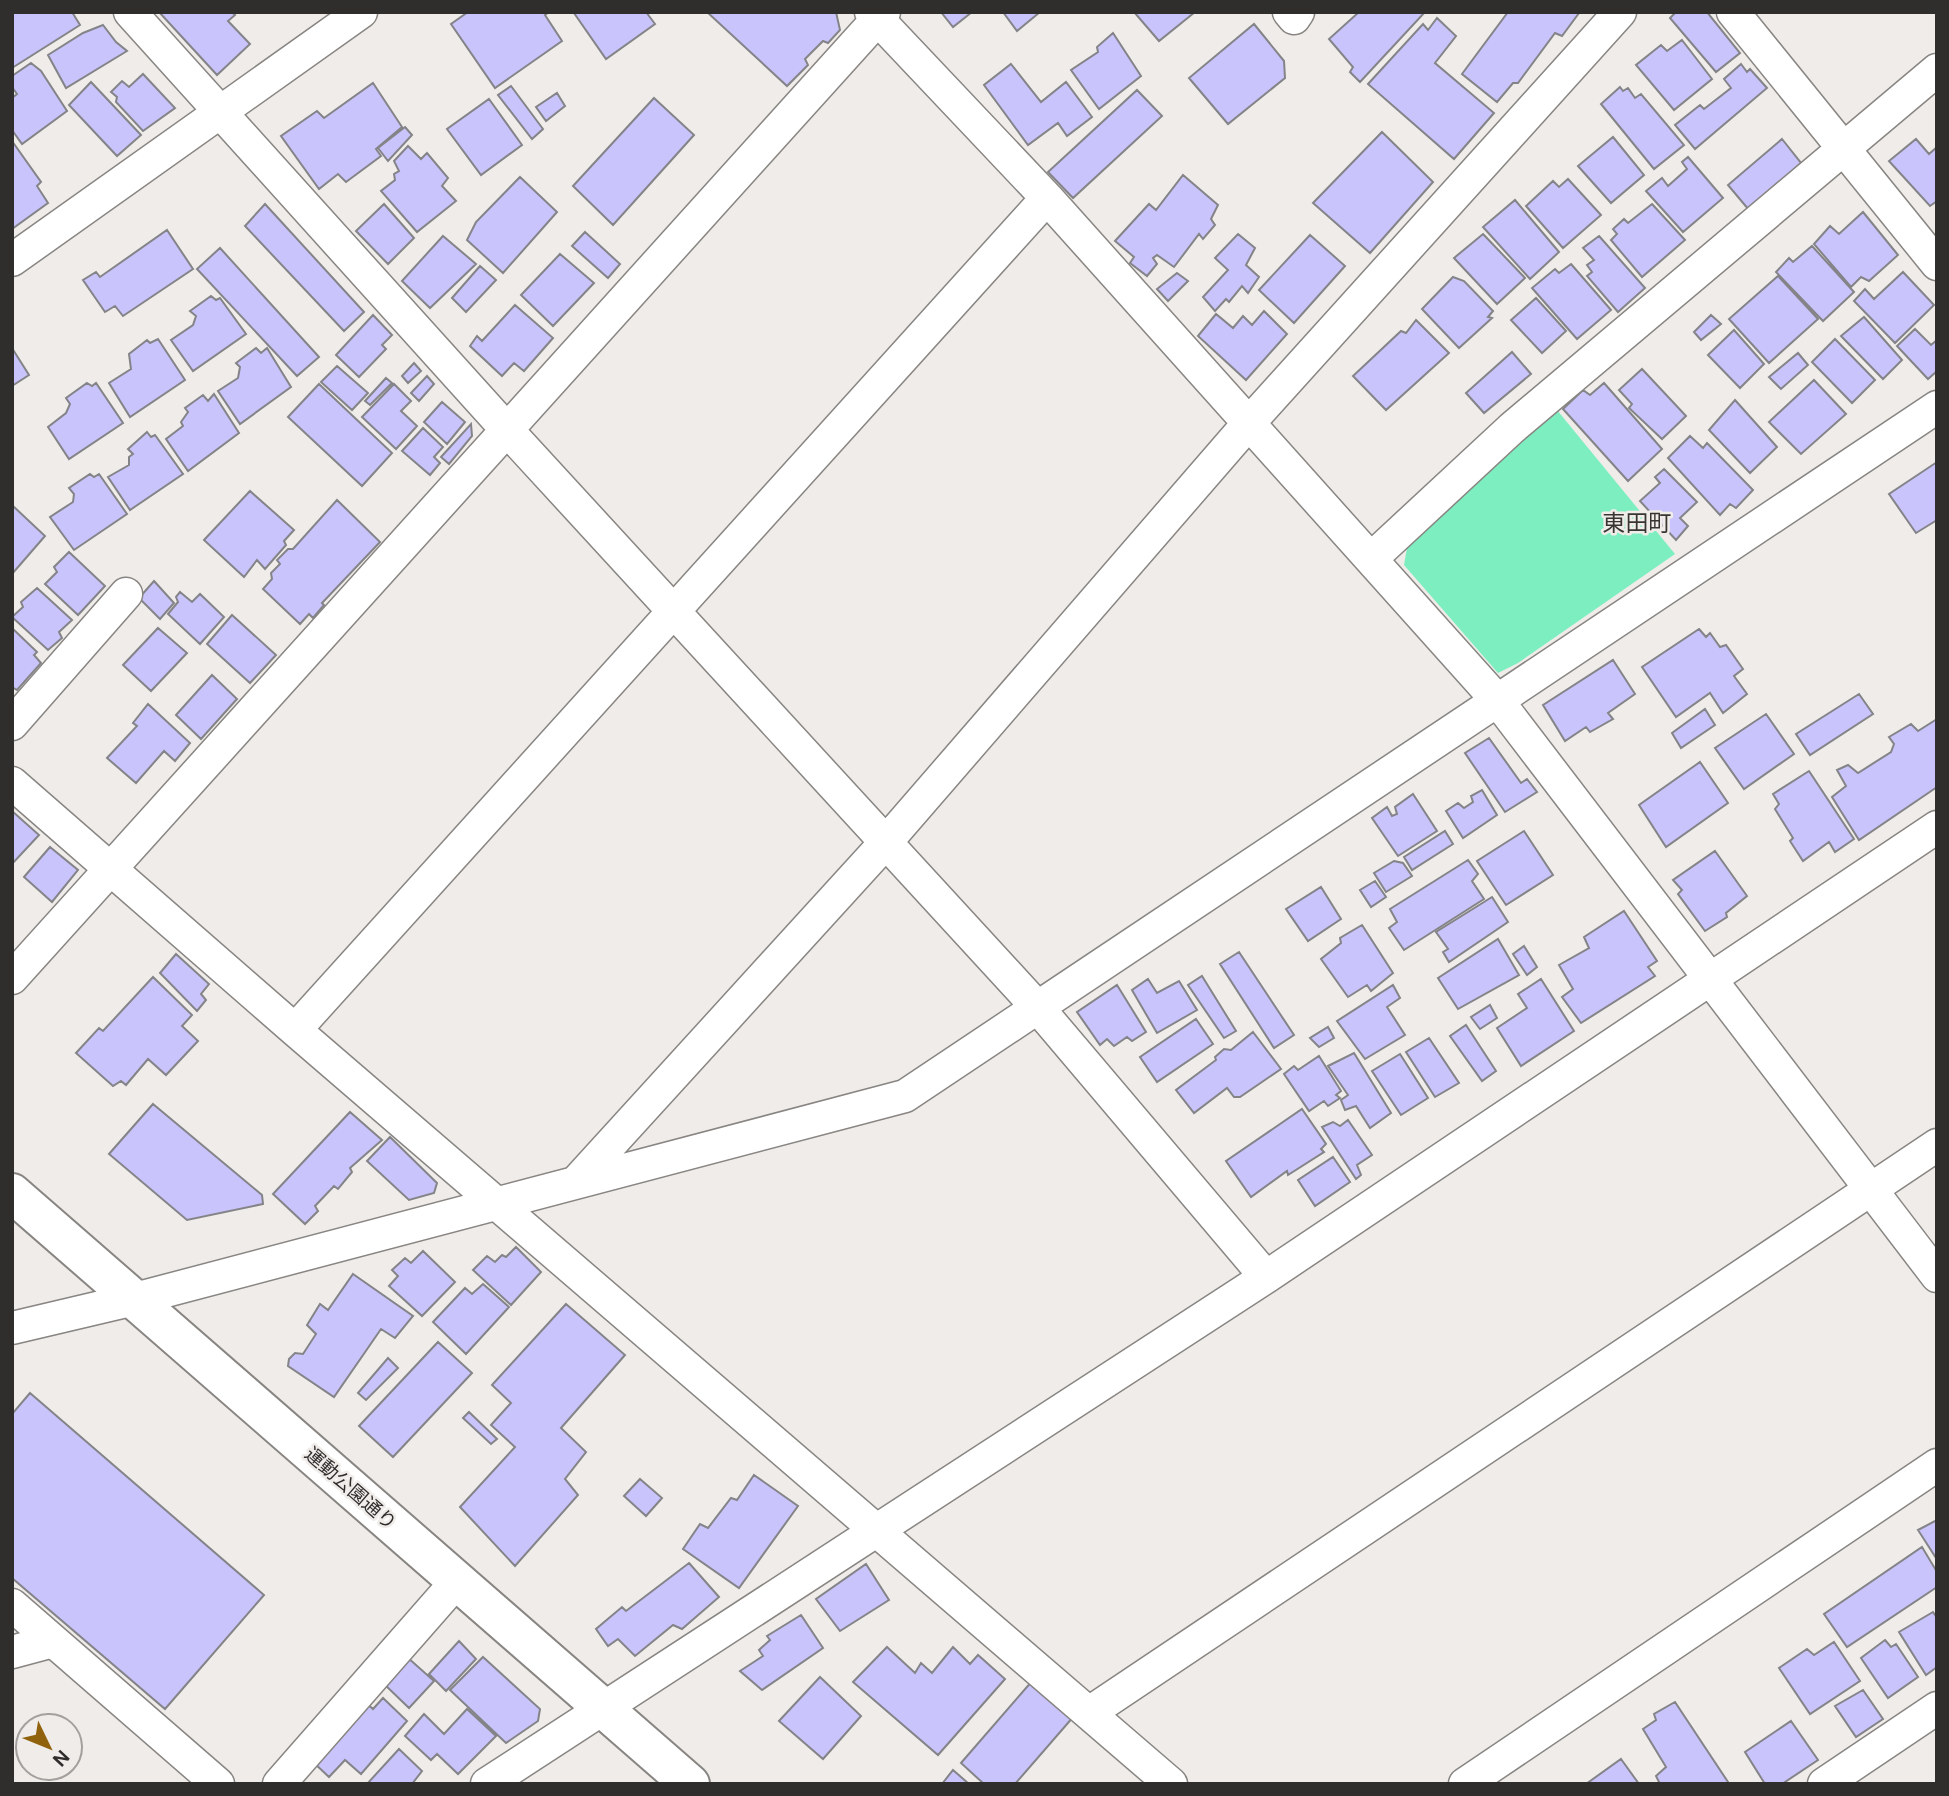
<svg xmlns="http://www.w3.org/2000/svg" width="1949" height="1796" font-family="'DM Sans','Noto Sans JP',sans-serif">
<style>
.green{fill:#7deebf}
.building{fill:#c9c4fc;stroke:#848488;stroke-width:2}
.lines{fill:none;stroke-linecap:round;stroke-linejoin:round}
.street-casing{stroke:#888582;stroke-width:35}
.secondary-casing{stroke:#888582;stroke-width:42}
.street{stroke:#fff;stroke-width:32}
.secondary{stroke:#fff;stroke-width:38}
.labels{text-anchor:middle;stroke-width:5;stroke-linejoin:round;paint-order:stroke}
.street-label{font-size:19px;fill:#302e2d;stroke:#efece9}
.quarter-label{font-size:23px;fill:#383633;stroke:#efece9}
</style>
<rect width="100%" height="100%" fill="#efece9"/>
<!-- green -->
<path class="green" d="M1557 410 1675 554 1518 663 1498 673 1404 565 1408 542Z"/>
<!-- building -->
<path class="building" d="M12 12H72L80 25 12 68Z
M159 12H232L235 15 228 21 250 44 217 75Z
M468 12H549L545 15 562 41 495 88 451 24Z
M646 12 655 24 606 59 574 13Z
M707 12H836L840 30 828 43 823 41 805 59 808 65 787 86Z
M941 12H972L953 27Z
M1003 12H1040L1017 31Z
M1134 12H1195L1159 41Z
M1359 12H1425L1360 82 1350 72 1353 67 1329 39Z
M1508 12 1579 13 1562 36 1555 33 1518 83H1513L1497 102 1462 74Z
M1676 12H1707L1740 53 1716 72 1670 18Z
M1437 18 1456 36 1435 63 1494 113 1454 159 1368 84 1423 24 1428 30Z
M1254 24 1284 61 1285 78 1228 124 1189 78Z
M103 25 116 42 127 51 66 88 48 55 83 33Z
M1113 33 1141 76 1099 109 1071 70 1098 52 1097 47Z
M1682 40 1712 79 1674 110 1636 65 1661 45 1667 51Z
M31 63 41 71 67 111 22 144 12 130V98L17 94 12 87V76Z
M1011 64 1041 102 1066 82 1092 117 1067 136 1058 123 1028 145 984 85Z
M1741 64 1747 72 1750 69 1767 88 1695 149 1675 125 1700 105 1704 109 1731 88 1724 79Z
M143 74 175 108 143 131 116 102 117 97 111 92 122 81 129 87Z
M91 82 141 135 117 156 69 105Z
M373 83 402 127 376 149 381 156 346 182 338 174 319 189 281 136 317 111 324 118Z
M511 86 543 129 532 139 498 95Z
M1620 87 1623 91 1628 88 1635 98 1641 94 1684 145 1654 169 1601 104Z
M1137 90 1162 116 1073 198 1048 172Z
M557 93 565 106 546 121 536 107Z
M654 98 694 135 613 225 573 186Z
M489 99 522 145 481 175 447 129Z
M405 127 412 135 388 161 378 148Z
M1382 132 1433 182 1370 253 1313 203Z
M1613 137 1644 175 1611 203 1578 166Z
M1782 139 1801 163 1749 210 1728 185Z
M1916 139 1929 154 1937 147V201L1930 206 1889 161Z
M12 141 41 182 37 186 48 203 12 229Z
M408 146 421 159 427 153 448 178 442 186 456 201 417 232 381 191 395 180 394 174 399 171 394 161Z
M1688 157 1723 198 1683 232 1646 191 1662 178 1668 186 1687 169 1682 162Z
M1183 175 1218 205 1211 219 1215 225 1203 239 1199 234 1174 267 1157 255 1153 258 1157 264 1147 276 1130 263 1134 257 1115 241 1149 204 1156 210Z
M520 177 557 212 503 273 467 240 476 222Z
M1568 179 1601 215 1563 248 1526 206 1553 181 1559 187Z
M1515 200 1559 252 1530 279 1483 227Z
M265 204 364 312 344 331 245 226Z
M384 204 414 238 388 264 356 231Z
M1652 204 1685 240 1642 277 1611 240 1617 234 1613 229 1624 219 1628 223Z
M1863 212 1898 255 1869 281 1861 277 1851 287 1814 244 1830 226 1839 234Z
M167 230 193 269 123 316 115 306 105 312 83 280 96 272 100 277Z
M585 232 620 264 608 278 572 246Z
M1238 234 1255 248 1246 265 1259 277 1248 293 1242 286 1229 302 1226 299 1215 311 1203 297 1228 270 1215 258Z
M1483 234 1525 278 1497 304 1454 258Z
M1310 235 1345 266 1294 323 1259 290Z
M443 236 476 264 430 308 402 281Z
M1599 236 1645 288 1618 312 1587 276 1592 272 1587 265 1594 260 1583 248Z
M1812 246 1854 292 1823 321 1776 272 1789 258 1793 262Z
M220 248 319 357 297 376 197 269Z
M560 254 594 283 553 326 521 295Z
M1571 264 1611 310 1577 339 1532 288 1555 269 1559 273Z
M480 266 496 280 466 312 452 298Z
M1903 272 1934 305 1895 343 1854 301 1865 289 1874 299Z
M1177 273 1188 281 1168 301 1157 289Z
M1778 276 1818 319 1769 363 1729 319Z
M1453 277 1464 281 1493 311 1488 317 1492 318 1459 348 1422 309Z
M211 296 216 300 220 298 246 334 193 371 171 340 193 325 196 316 190 311Z
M1536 298 1566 331 1542 353 1511 320Z
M515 305 553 338 524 371 514 363 502 376 470 346 477 336 482 341Z
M1264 311 1287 334 1246 380 1198 336 1216 314 1233 328 1243 316 1252 325Z
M373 315 392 335 382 345 386 349 359 377 336 355Z
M1711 315 1721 324 1701 340 1694 332Z
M1864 317 1902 360 1883 379 1841 336Z
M1416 320 1449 353 1386 410 1353 376 1401 331 1406 333Z
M1915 329 1931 345 1937 340V371L1928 379 1897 346Z
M1734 330 1764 364 1740 388 1708 355Z
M158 339 185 380 130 417 109 383 131 369 129 354 147 340 150 343Z
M1835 339 1875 380 1852 403 1812 362Z
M12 348 29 375 12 386Z
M256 348 261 353 267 348 291 387 240 424 218 391 238 378 240 367 236 363Z
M1512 352 1531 374 1484 413 1466 393Z
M1798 353 1808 365 1781 389 1769 377Z
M414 363 421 371 408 383 402 376Z
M337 366 368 393 352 410 321 382Z
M1642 369 1686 416 1662 439 1629 408 1632 404 1619 390Z
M427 376 434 384 419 401 411 393Z
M386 378 392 383 370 405 365 401Z
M1814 380 1846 414 1801 454 1769 422Z
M87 383 92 386 96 383 123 423 69 459 48 427 66 413 70 404 66 398Z
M1604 383 1662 449 1628 481 1563 409 1583 390 1590 395Z
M319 384 392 453 362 486 288 417Z
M394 384 411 401 401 411 417 426 396 449 362 417Z
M214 394 239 433 188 471 166 439 183 426 181 422 188 412 185 408 203 395 208 401Z
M1735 400 1777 447 1750 473 1709 430Z
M442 402 465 422 447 444 424 422Z
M471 424 472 436 449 464 441 457Z
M423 428 443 447 434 457 440 463 430 475 402 451Z
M147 432 151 437 155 435 183 474 130 510 108 477 129 465V457L133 454 128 449Z
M1690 436 1703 448 1707 443 1753 490 1736 508 1730 504 1720 515 1668 458Z
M1937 462V520L1916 533 1889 494Z
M1664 469 1697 502 1680 518 1688 526 1676 540 1640 501 1660 483 1655 477Z
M90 474 94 477 99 474 127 514 74 550 50 517 73 502 74 494 69 488Z
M250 491 294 530 284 541 286 545 265 569 257 560 244 577 204 540Z
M337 500 380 542 322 603 324 605 313 618 309 614 300 624 263 589 272 579 271 573 280 564 277 560 288 549H293Z
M13 506 45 536 12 574V507Z
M69 552 105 586 78 615 45 584 57 572 54 567Z
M154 581 174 603 160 619 139 598Z
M37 588 72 620 59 632 62 638 48 650 12 617 23 607 21 602Z
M180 592 192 602 200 594 224 617 200 644 168 614 178 602 176 597Z
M232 615 276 655 250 683 207 644Z
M12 628 37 652 34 655 41 663 17 690 12 687Z
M158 628 187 653 151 691 123 665Z
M1699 629 1706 637 1710 633 1720 647 1726 645 1743 669 1734 676 1747 694 1723 713 1710 693 1676 717 1642 667Z
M1613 660 1635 694 1608 713 1613 719 1590 732 1586 727 1565 741 1543 705Z
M212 675 237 699 201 739 176 715Z
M1859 694 1873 714 1810 755 1796 734Z
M148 704 190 743 175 761 164 751 136 783 107 758 137 726 133 723Z
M1705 709 1715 725 1681 748 1672 733Z
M1766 714 1794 754 1744 789 1715 748Z
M1937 719V787L1859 840 1832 797 1846 786 1837 770 1848 765 1858 773 1891 752 1894 744 1889 737 1911 724 1918 731Z
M1489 738 1521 783 1527 779 1537 792 1505 812 1465 753Z
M1700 762 1728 803 1666 847 1639 805Z
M1809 771 1854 839 1835 852 1829 842 1803 861 1790 841 1793 838 1775 809 1779 804 1773 794Z
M1482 790 1497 815 1463 838 1446 811 1458 803 1464 808 1473 802 1471 796Z
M1413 794 1437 831 1398 856 1372 818 1387 807 1392 816 1397 814 1395 807Z
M12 811 39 835 12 864Z
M1445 831 1453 844 1412 870 1404 857Z
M1524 831 1553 875 1506 905 1477 861Z
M50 847 78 870 52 902 24 877Z
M1715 851 1747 896 1726 913 1727 917 1705 931 1678 894 1682 890 1673 880Z
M1468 860 1478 874 1472 881 1484 899 1404 950 1389 928 1397 922 1390 909Z
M1394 861 1403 863 1412 876 1386 892 1374 873Z
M1375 881 1386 897 1371 907 1360 890Z
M1321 887 1341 919 1308 941 1286 909Z
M1492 897 1508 922 1449 962 1443 952 1448 949 1436 932Z
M1624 911 1657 961 1648 967 1655 976 1581 1023 1562 997 1573 989 1559 965 1589 948 1584 937Z
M1362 925 1393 973 1371 991 1367 985 1348 997 1321 959 1341 943 1340 938Z
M1498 939 1519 975 1458 1009 1438 978Z
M1524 946 1537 967 1527 975 1513 954Z
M1239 952 1294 1035 1274 1048 1220 964Z
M176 954 209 984 201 994 206 1000 197 1011 160 973Z
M1202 976 1236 1031 1224 1038 1188 985Z
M153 977 192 1015 182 1026 198 1041 166 1075 148 1059 126 1085 121 1081 113 1086 76 1053 99 1028 103 1031Z
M1148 979 1157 993 1179 981 1197 1010 1157 1033 1132 990Z
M1541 979 1574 1031 1521 1066 1497 1028 1527 1008 1518 994Z
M1117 985 1146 1032 1132 1041 1127 1037 1114 1046 1107 1039 1100 1045 1077 1012Z
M1393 985 1400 998 1387 1007 1405 1035 1365 1059 1337 1021Z
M1490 1005 1497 1018 1480 1029 1471 1017Z
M1196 1019 1213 1044 1157 1082 1140 1057Z
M1466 1025 1496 1071 1482 1081 1450 1036Z
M1328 1027 1334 1038 1319 1047 1310 1038Z
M1253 1032 1281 1069 1240 1097H1234L1227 1088 1194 1113 1176 1090 1216 1060 1215 1057 1224 1049 1231 1050Z
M1429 1038 1459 1083 1435 1097 1406 1052Z
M1354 1053 1391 1113 1370 1128 1356 1106 1345 1110 1341 1100 1348 1095 1328 1066Z
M1400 1054 1428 1098 1401 1115 1372 1071Z
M1319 1056 1341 1091 1336 1095 1340 1098 1328 1106 1324 1101 1309 1111 1284 1074 1294 1066 1298 1070Z
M153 1104 262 1195 263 1204 187 1220 109 1154Z
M1302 1109 1326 1144 1321 1149 1324 1152 1288 1175 1287 1171 1251 1197 1226 1161Z
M350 1112 382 1140 350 1168 352 1172 338 1189 334 1186 315 1206 318 1211 305 1224 273 1194Z
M1348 1120 1372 1155 1357 1165 1361 1175 1356 1179 1322 1127 1333 1122 1340 1126Z
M390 1137 437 1183 434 1193 409 1200 367 1161Z
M1333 1157 1350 1182 1315 1206 1298 1180Z
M516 1247 541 1272 511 1305 473 1270 487 1256 495 1262 502 1255 506 1257Z
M423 1251 455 1282 422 1316 389 1286 398 1276 392 1270 405 1258 411 1263Z
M353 1274 413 1316 395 1338 381 1329 334 1397 288 1366 289 1359 295 1353 303 1354 316 1334 307 1325 320 1304 328 1310Z
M483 1284 509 1307 466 1354 433 1322 465 1288 472 1294Z
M566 1304 625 1355 561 1428 586 1452 565 1479 578 1495 515 1566 460 1507 515 1447 491 1425 511 1403 492 1385Z
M438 1342 472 1373 393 1457 359 1426Z
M388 1358 398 1368 366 1400 358 1393Z
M30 1393 264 1595 165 1709 12 1578V1414Z
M469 1412 497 1439 491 1444 463 1418Z
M754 1475 798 1506 739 1588 683 1549 700 1524 708 1528 731 1498 737 1500Z
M640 1479 662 1498 646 1516 624 1496Z
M1937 1520V1558H1936L1918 1530Z
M1922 1547 1937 1572V1587L1847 1647 1824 1614Z
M689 1563 719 1597 682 1629 673 1625 635 1656 618 1639 608 1646 596 1629 622 1607 626 1611Z
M866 1564 889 1600 840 1631 816 1599Z
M1933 1612 1937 1618V1667L1926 1675 1899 1632Z
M801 1615 823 1648 762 1690 740 1671 763 1656 759 1650 770 1640 767 1636Z
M1885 1640 1891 1647 1896 1644 1918 1677 1888 1698 1861 1658Z
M459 1641 476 1659 446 1691 429 1674Z
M1834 1642 1860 1681 1810 1714 1779 1668 1807 1649 1814 1655Z
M887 1647 915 1673 921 1663 932 1673 953 1647 970 1664 978 1655 1005 1679 938 1755 853 1682Z
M407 1657 434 1681 409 1708 383 1683Z
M483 1657 540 1709 538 1721 506 1743 450 1690Z
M820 1677 861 1716 823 1759 779 1721Z
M1033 1680 1074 1716 1015 1784H984L961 1763Z
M1863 1690 1883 1719 1856 1737 1835 1706Z
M383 1698 407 1721 361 1774 345 1760 329 1777 313 1762 365 1702 373 1709Z
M1675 1702 1728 1782 1725 1784H1660L1656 1776 1666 1767 1643 1729 1656 1720 1654 1714Z
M467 1709 496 1736 458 1774 437 1754 431 1760 405 1736 424 1714 444 1734Z
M1791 1721 1818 1760 1782 1784H1765L1745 1752Z
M399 1749 422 1771 412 1784H367Z
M1621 1759 1639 1784H1586Z
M953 1770 969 1784H942Z"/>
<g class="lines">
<!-- street casing -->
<g class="street-casing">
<path id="street" d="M130 12 508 431 1039 1009 1266 1277
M871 12 1047 198 1497 700 1937 1276
M1289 12 1294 18 1298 12
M1733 12 1937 264
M12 260 361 12
M1372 558 1512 428 1937 70
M12 724 126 594
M12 783 295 1030 1171 1784
M12 978 884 12
M295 1030 1047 198
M577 1181 886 842 1248 424 1620 12
M12 1328 135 1299 905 1096 1937 407
M12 1605 218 1784
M12 1652 53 1641
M1089 1713 1937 1145
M279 1784 457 1581
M487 1784 1266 1277 1937 827
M1465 1784 1937 1465
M1824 1784 1937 1708"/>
</g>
<!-- secondary casing -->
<g class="secondary-casing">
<path id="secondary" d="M12 1193 690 1784"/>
</g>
<!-- street -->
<use href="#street" class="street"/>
<!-- secondary -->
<use href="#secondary" class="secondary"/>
</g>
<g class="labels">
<!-- street labels -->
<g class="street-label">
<text transform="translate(351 1488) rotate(41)" y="7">運動公園通り</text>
</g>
<!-- quarter labels -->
<g class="quarter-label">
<text x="1637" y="531">東田町</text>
</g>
</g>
<!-- border -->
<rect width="1949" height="1796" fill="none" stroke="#302e2d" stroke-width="28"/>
<!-- north arrow -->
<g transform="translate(49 1747) rotate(133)"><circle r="33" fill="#efece9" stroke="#a3a09e" stroke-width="2"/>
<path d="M0-5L12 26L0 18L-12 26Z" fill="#91620e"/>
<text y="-10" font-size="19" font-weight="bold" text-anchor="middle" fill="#302e2d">N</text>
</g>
</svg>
